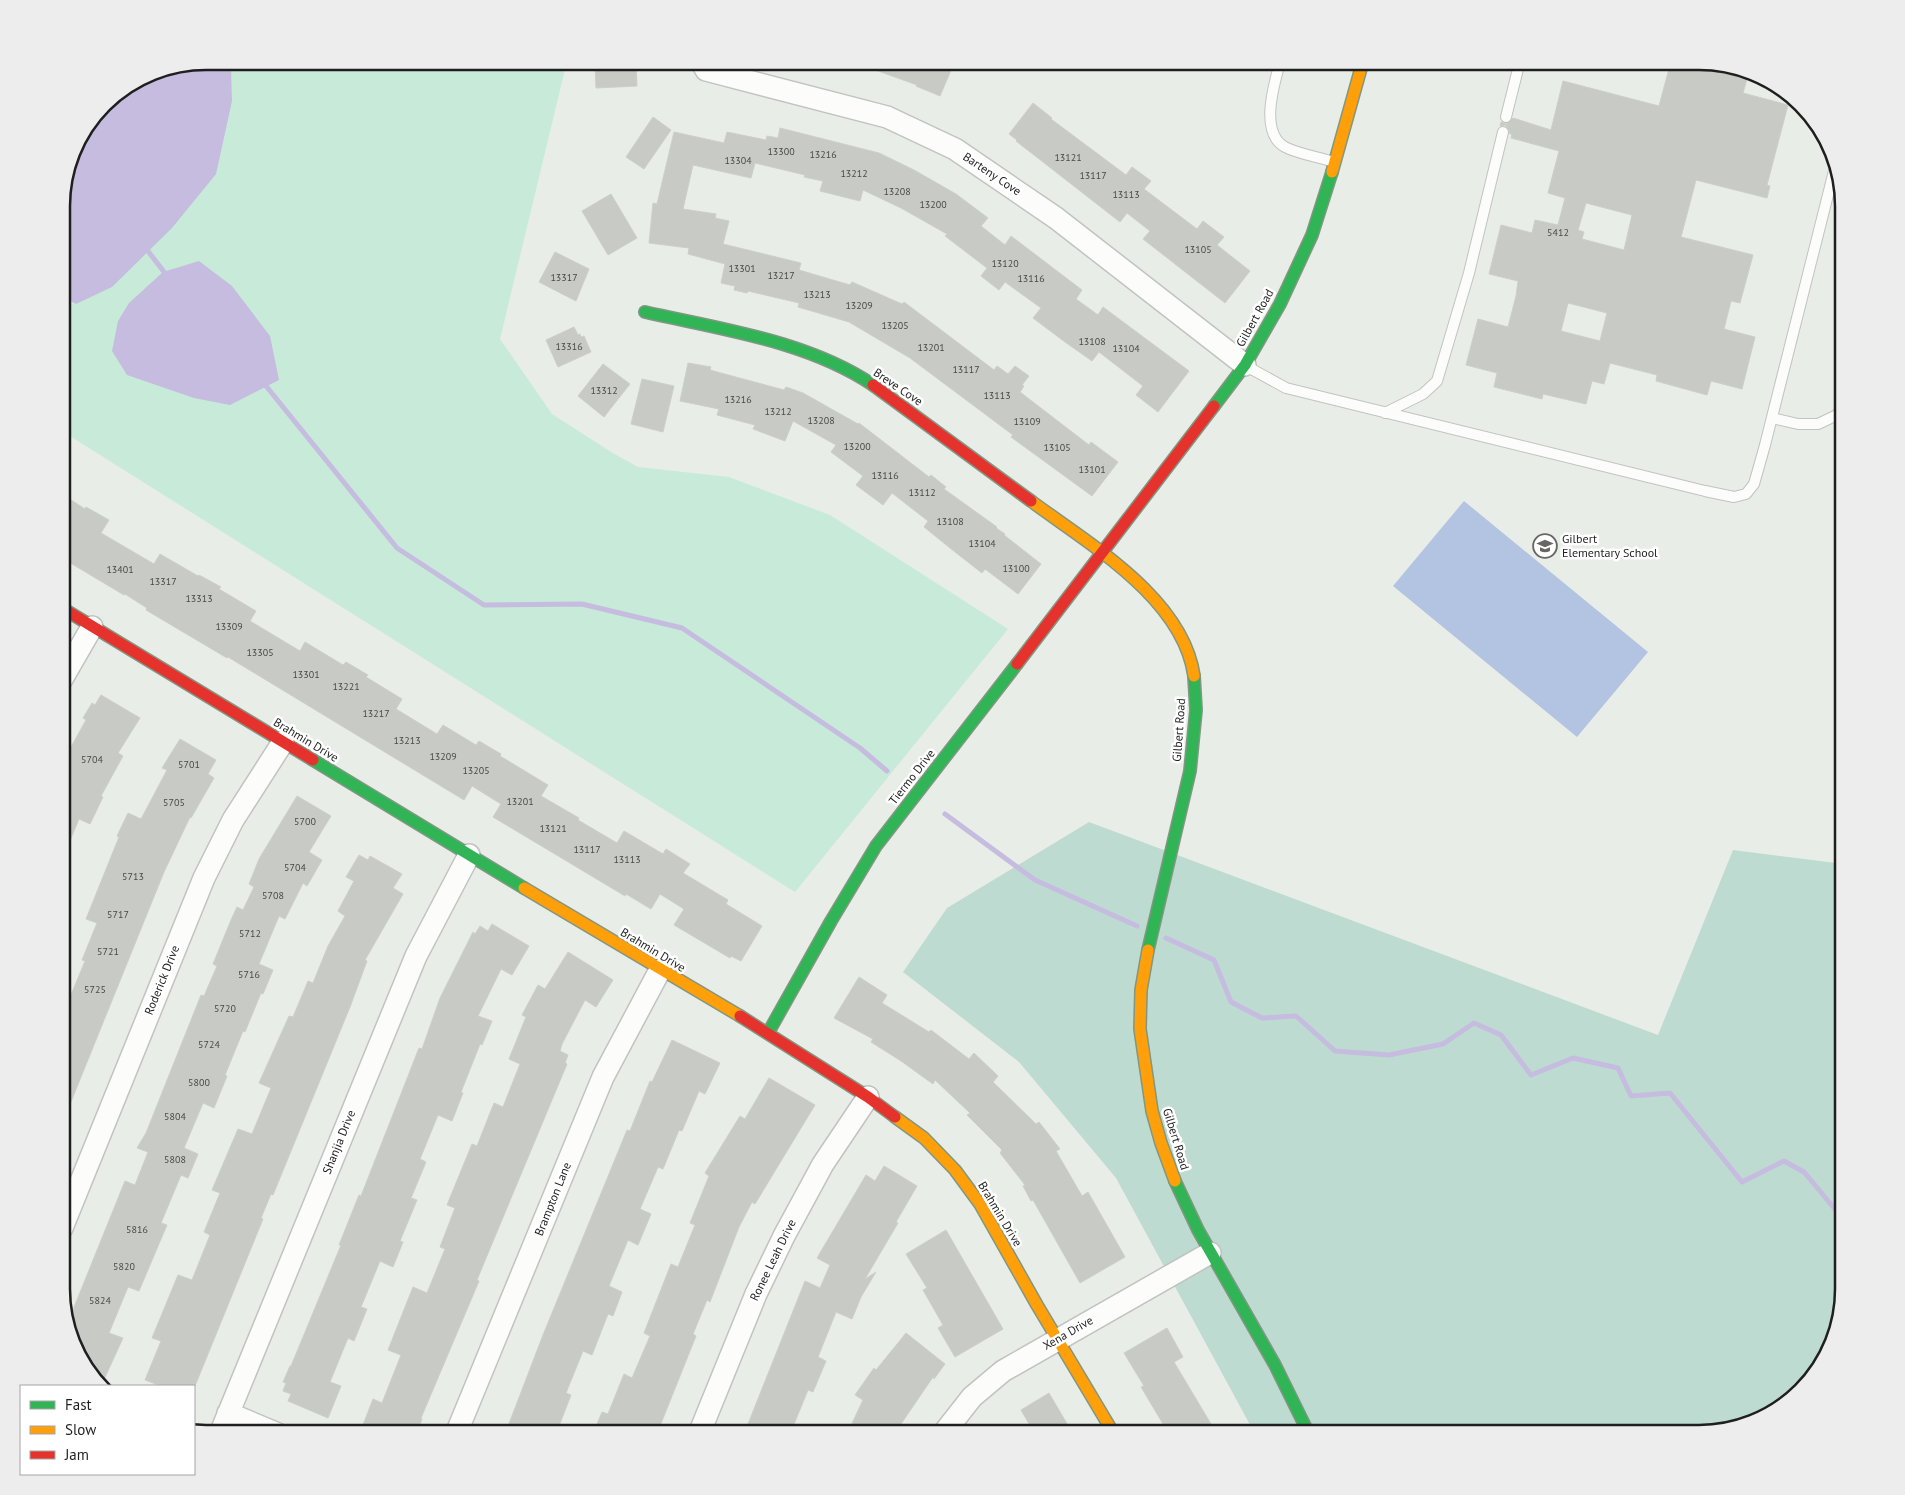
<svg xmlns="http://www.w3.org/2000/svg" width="1905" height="1495" font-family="'PT Sans',sans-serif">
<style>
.grass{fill:#c7ead9}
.forest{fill:#bedbd2}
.pitch{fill:#b2c4e1}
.water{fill:#c5bcdf}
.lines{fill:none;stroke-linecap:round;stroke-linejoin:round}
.stream{stroke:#c5bcdf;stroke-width:5}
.building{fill:#c7cac5;stroke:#ccd0c9;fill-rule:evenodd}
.lane-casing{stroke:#c1c3c0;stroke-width:12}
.street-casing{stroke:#c1c3c0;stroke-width:24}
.fast-casing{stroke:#809783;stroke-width:14}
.slow-casing{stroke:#809783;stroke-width:14}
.jam-casing{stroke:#809783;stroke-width:14}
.lane{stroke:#fcfcfb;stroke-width:10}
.street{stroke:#fcfcfb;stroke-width:21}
.fast{stroke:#30b455;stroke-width:11}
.slow{stroke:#ff9f0a;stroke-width:11}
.jam{stroke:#e5322d;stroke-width:11}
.labels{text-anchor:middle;stroke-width:5;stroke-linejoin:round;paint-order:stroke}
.number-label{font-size:10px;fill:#494a48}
.street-label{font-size:12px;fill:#1f1f1f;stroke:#fff}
.poi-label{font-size:12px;fill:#1f1f1f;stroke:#fff;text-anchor:start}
.rim{fill:none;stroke:#1f1f1f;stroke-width:2.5}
</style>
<rect width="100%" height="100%" fill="#e9ede7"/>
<!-- grass -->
<path class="grass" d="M231 61H567L500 339 552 414 611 452 638 467 729 477 830 515 1008 629 795 892 62 431V296L76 304 232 101Z"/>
<!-- forest -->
<path class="forest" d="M1089 822 1658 1035 1733 850 1844 864V1290L1836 1336 1808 1384 1763 1419 1699 1434H1255L1116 1178 1019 1062 903 972 947 908Z"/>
<!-- pitch -->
<path class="pitch" d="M1464 501 1648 652 1577 737 1393 586Z"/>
<!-- water -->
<path class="water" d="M206 61H231L232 101 216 174 172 228 112 287 76 304 62 296V196L76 141 110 97 151 72Z
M199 261 232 286 270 336 279 380 230 405 194 398 127 375 112 351 118 321 129 303 163 272Z"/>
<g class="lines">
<!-- stream -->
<path class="stream" d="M144 246 168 277
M262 381 397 548 484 605 582 604 682 628 860 748 887 771
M945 814 1035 880 1137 926
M1166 938 1214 960 1231 1002 1262 1018 1296 1016 1335 1051 1389 1055 1443 1044 1474 1023 1501 1035 1531 1075 1573 1058 1618 1068 1631 1096 1670 1093 1742 1182 1784 1161 1804 1172 1844 1220"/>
</g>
<!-- building -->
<path class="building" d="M857 61H955L940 96 916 86 917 85 856 63Z
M1671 61H1700L1749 72 1743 93 1788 105 1767 185 1770 186 1767 198 1696 180 1681 237 1753 255 1740 303 1731 301 1724 329 1755 337 1742 389 1711 381 1707 395 1656 381 1657 375 1610 363 1604 384 1592 381 1586 404 1543 394 1542 399 1494 387 1497 373 1466 365 1478 319 1508 327 1516 296 1518 281 1489 274 1501 225 1532 233 1535 220 1558 225 1565 198 1548 193 1559 151 1511 138 1512 134H1510L1509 130 1505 125 1500 126 1501 122 1507 124 1513 118 1551 130 1563 81 1659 106ZM1586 203 1632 215 1624 250 1582 239 1584 232 1578 230ZM1568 303 1607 313 1600 341 1561 331Z
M636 62 637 86 596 88 595 64Z
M1033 103 1052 118 1051 119 1126 175 1132 167 1151 181 1144 189 1197 229 1203 221 1224 237 1217 245 1250 271 1225 303 1143 239 1150 231 1127 213 1120 222 1016 141 1017 140 1009 134Z
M653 117 671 130 644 169 626 157Z
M780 128 879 153 914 170 956 194 988 218 981 226 1005 245 1011 236 1082 290 1076 299 1098 315 1103 307 1189 371 1158 412 1136 395 1143 386 1099 352 1092 361 1065 342 1033 318 1041 308 1005 282 999 290 981 276 987 268 945 236 947 234 901 208 863 190 860 201 820 191 823 181 804 177 805 175 755 163 751 178 693 165 683 209 716 214 715 218 729 221 723 244 801 263 799 270 850 285 852 282 902 304 904 302 994 370 997 366 1008 374 1015 366 1029 376 1022 385 1024 386 1020 392 1089 445 1091 442 1118 462 1092 496 1011 437 1013 435 910 358 849 322 798 307 799 303 748 291 747 293 734 290 735 286 721 283 725 264 688 254 689 248 649 243 653 203 657 204 674 132 724 143 727 132 766 140 767 136 778 138Z
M611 194 637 238 608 255 582 211Z
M555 252 589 269 576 301 539 282Z
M574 327 578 335 580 334 581 337 584 336 591 352 558 367 546 340Z
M688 363 711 367 710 370 721 373 784 390 786 387 803 393 858 424 859 423 929 477 931 475 946 487 944 489 997 527 996 528 1005 534 1004 535 1041 564 1018 594 985 569 982 573 955 552 924 527 928 521 892 493 883 505 856 485 863 476 831 452 836 445 793 421 785 441 753 429 755 425 717 415 719 409 680 401Z
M603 364 630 384 604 417 578 396Z
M642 379 674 386 663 432 631 424Z
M62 494 85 509 86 507 109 520 101 533 154 564 160 554 198 576 199 575 221 587 219 589 256 611 250 621 300 651 305 642 343 665 346 662 368 675 366 677 402 699 396 709 437 734 443 725 476 745 479 741 501 754 500 756 548 785 541 796 579 818 578 820 617 843 624 831 663 854 666 849 690 864 683 873 728 900 726 904 762 926 741 961 731 956 730 958 674 925 684 909 660 894 651 909 626 894 625 896 493 817 501 804 472 786 464 800 228 657 227 658 146 610 147 608 125 594 124 595 62 558Z
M101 695 140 718 118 753 123 756 101 796 103 797 90 824 79 819 62 860V747L66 750 69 746 71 747 86 720 83 718 92 703 95 705Z
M180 739 216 760 208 774 214 778 191 818 190 817 164 872 62 1124V1005L66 1007 85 961 82 960 97 923 86 919 119 837 117 836 128 813 141 819 167 770 162 768Z
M297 796 331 816 309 852 322 860 307 886 303 883 285 919 279 916 259 964 273 970 263 994 261 993 245 1032 243 1031 225 1075 227 1076 214 1108 203 1103 184 1148 198 1154 188 1178 181 1175 161 1223 167 1225 139 1291 128 1287 109 1333 123 1338 101 1386 76 1354 68 1322 125 1181 135 1185 148 1152 137 1148 146 1133 201 995 204 996 217 966 213 964 231 920 237 907 243 910 254 887 249 884 259 859Z
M359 855 368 860 370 856 402 874 393 888 403 894 365 960 367 961 350 1007 273 1195 271 1194 261 1218 263 1219 195 1386H161L145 1380 161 1341 152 1338 178 1275 192 1280 210 1235 204 1232 220 1193 212 1190 238 1129 252 1134 271 1088 259 1083 289 1016 293 1017 308 981 313 983 328 946 345 916 338 911 354 881 346 877Z
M492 924 529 946 512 975 501 969 478 1016 492 1021 482 1045 480 1044 461 1092 463 1093 452 1121 438 1115 420 1159 426 1162 411 1198 417 1200 400 1241 403 1242 393 1267 380 1261 361 1307 367 1309 354 1341 348 1338 330 1382 341 1386 328 1418 288 1401 291 1394 283 1391 286 1383 283 1382 290 1366H291L341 1245H339L359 1195 361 1196 419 1048 422 1049 440 998 473 932 475 934 480 926 488 931Z
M568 952 613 980 596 1007 585 1000 562 1044 560 1051 568 1055 565 1063 567 1064 489 1251 477 1280 479 1281 421 1418 422 1419 416 1434H369L361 1430 373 1399 382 1403 401 1355 388 1350 413 1287 427 1293 445 1249 440 1247 455 1208 447 1205 472 1144 477 1146 494 1103 503 1107 520 1064 509 1059 526 1017 522 1015 538 985 545 989Z
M859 977 887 995 882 1003 929 1032 931 1030 969 1059 974 1053 998 1076 993 1082 1036 1124 1039 1122 1060 1149 1056 1151 1082 1196 1088 1192 1125 1257 1080 1283 1033 1200 1031 1201 1023 1186 1025 1185 1000 1153 1002 1150 967 1115 970 1113 935 1080 933 1084 901 1061 871 1042 873 1039 834 1018Z
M672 1040 720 1063 705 1094 699 1091 682 1131 679 1130 663 1169 658 1167 640 1209 651 1214 638 1245 628 1240 609 1286 622 1292 613 1316 608 1314 592 1355 583 1351 566 1393 571 1395 556 1434H505L543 1335 627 1130 630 1131 650 1081 652 1082Z
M769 1078 815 1105 755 1204 752 1202 739 1227 710 1302 707 1300 693 1334 696 1336 660 1426 656 1434H593L602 1412 608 1414 624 1374 632 1378 650 1336 644 1333 671 1264 678 1267 695 1225 690 1223 709 1176 705 1173 740 1116 745 1119Z
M884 1166 917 1186 896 1222 898 1223 865 1279 876 1272 861 1297 852 1319 836 1312 818 1357 826 1361 813 1392 808 1390 790 1434H744L805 1281 820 1288 830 1265 817 1258 866 1175 875 1181Z
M946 1230 1003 1329 955 1357 938 1328 943 1325 923 1290 927 1288 906 1254Z
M1167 1328 1183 1357 1174 1362 1217 1434H1169L1141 1387 1144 1386 1124 1353Z
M906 1333 945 1364 934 1379 933 1377 901 1424 897 1434H847L863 1400 855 1395 874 1368 876 1370Z
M1049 1393 1073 1434H1035L1021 1410Z"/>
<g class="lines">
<!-- lane casing -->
<g class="lane-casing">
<path id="lane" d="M1279 66C1273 88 1260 133 1285 147 1298 154 1319 157 1334 162
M1506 117 1520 61
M1246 366 1286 388 1705 491 1734 497 1746 494 1754 484 1765 445 1835 167
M1385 413 1423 394 1437 381 1469 273 1503 132
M1772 418 1798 424H1818L1837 415 1844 403"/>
</g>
<!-- street casing -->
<g class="street-casing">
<path id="street" d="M701 61 706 70 887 117 955 149 1056 218 1245 365
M62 679 92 627
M62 1228 204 878 233 820 283 742
M228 1413 278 1434
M220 1434 416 956 469 855
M456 1434 603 1077 660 970
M699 1434 756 1294 784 1236 823 1164 868 1097
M943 1434 972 1397 1003 1371 1210 1253"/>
</g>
<!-- fast casing -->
<g class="fast-casing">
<path id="fast" d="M645 312C720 329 808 341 873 385
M1214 406 1245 365 1280 304 1312 235 1332 172
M313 760 524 888
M1148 950 1190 771 1196 710 1194 676
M768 1033 831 921 876 846 1017 664
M1175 1181 1198 1230 1275 1365 1309 1434"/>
</g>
<!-- slow casing -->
<g class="slow-casing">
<path id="slow" d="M1332 172 1363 61
M1031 501C1089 544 1183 598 1194 676
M524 888 740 1016
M1148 950 1141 990 1140 1029 1152 1111 1161 1143 1175 1181
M895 1117 924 1138 955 1170 980 1204 1037 1305 1114 1434"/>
</g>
<!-- jam casing -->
<g class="jam-casing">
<path id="jam" d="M873 385 1031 501
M62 608 313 760
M1017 664 1214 406
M740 1016 868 1097 895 1117"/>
</g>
<!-- lane -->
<use href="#lane" class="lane"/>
<!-- street -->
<use href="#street" class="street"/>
<!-- fast -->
<use href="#fast" class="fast"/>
<!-- slow -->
<use href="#slow" class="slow"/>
<!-- jam -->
<use href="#jam" class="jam"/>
</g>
<!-- icons -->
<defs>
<g id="school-ring" transform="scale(1.25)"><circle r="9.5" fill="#fff" stroke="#666765" stroke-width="1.5"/><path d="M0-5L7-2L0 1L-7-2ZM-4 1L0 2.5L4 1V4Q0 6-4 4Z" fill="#666765"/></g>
</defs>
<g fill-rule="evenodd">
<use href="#school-ring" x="1545" y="546"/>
</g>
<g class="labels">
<!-- number labels -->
<g class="number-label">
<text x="781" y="155">13300</text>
<text x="823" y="158">13216</text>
<text x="1068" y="161">13121</text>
<text x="738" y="164">13304</text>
<text x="854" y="177">13212</text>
<text x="1093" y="179">13117</text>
<text x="897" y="195">13208</text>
<text x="1126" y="198">13113</text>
<text x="933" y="208">13200</text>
<text x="1558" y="236">5412</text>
<text x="1198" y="253">13105</text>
<text x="1005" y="267">13120</text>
<text x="742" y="272">13301</text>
<text x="781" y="279">13217</text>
<text x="564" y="281">13317</text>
<text x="1031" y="282">13116</text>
<text x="817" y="298">13213</text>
<text x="859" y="309">13209</text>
<text x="895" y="329">13205</text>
<text x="1092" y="345">13108</text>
<text x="569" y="350">13316</text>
<text x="931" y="351">13201</text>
<text x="1126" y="352">13104</text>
<text x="966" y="373">13117</text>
<text x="604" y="394">13312</text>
<text x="997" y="399">13113</text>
<text x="738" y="403">13216</text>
<text x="778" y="415">13212</text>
<text x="821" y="424">13208</text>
<text x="1027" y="425">13109</text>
<text x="857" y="450">13200</text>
<text x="1057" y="451">13105</text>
<text x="1092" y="473">13101</text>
<text x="885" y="479">13116</text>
<text x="922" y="496">13112</text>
<text x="950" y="525">13108</text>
<text x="982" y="547">13104</text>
<text x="1016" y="572">13100</text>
<text x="120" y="573">13401</text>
<text x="163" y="585">13317</text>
<text x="199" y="602">13313</text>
<text x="229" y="630">13309</text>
<text x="260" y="656">13305</text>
<text x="306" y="678">13301</text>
<text x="346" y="690">13221</text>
<text x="376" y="717">13217</text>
<text x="407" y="744">13213</text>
<text x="443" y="760">13209</text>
<text x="92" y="763">5704</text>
<text x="189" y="768">5701</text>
<text x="476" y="774">13205</text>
<text x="520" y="805">13201</text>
<text x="174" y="806">5705</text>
<text x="305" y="825">5700</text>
<text x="553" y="832">13121</text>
<text x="587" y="853">13117</text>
<text x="627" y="863">13113</text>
<text x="295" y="871">5704</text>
<text x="133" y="880">5713</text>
<text x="273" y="899">5708</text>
<text x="118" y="918">5717</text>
<text x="250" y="937">5712</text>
<text x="108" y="955">5721</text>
<text x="249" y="978">5716</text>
<text x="95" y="993">5725</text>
<text x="225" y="1012">5720</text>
<text x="209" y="1048">5724</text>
<text x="199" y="1086">5800</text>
<text x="175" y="1120">5804</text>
<text x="175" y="1163">5808</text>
<text x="137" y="1233">5816</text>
<text x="124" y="1270">5820</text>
<text x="100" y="1304">5824</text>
</g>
<!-- street labels -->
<g class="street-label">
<text transform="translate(992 174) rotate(34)" y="4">Barteny Cove</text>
<text transform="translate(1255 318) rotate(-61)" y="4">Gilbert Road</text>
<text transform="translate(898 387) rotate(34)" y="4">Breve Cove</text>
<text transform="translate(1179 730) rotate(-86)" y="4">Gilbert Road</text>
<text transform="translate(306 740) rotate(31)" y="4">Brahmin Drive</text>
<text transform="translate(912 777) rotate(-52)" y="4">Tiermo Drive</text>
<text transform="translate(653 950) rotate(31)" y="4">Brahmin Drive</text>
<text transform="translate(162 980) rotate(-68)" y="4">Roderick Drive</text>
<text transform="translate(1176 1139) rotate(73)" y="4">Gilbert Road</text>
<text transform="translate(339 1142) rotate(-68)" y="4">Shanjia Drive</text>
<text transform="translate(553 1199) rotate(-68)" y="4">Brampton Lane</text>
<text transform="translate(1000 1214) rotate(59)" y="4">Brahmin Drive</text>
<text transform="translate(773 1260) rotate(-64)" y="4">Ronee Leah Drive</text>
<text transform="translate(1068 1333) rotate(-30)" y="4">Xena Drive</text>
</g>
<!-- poi labels -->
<g class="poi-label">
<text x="1562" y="543">Gilbert<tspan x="1562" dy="14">Elementary School</tspan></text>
</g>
</g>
<!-- crop -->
<path d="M0 0H1905V1495H0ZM206 70H1699A136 136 0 0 1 1835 206V1289A136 136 0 0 1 1699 1425H206A136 136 0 0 1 70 1289V206A136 136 0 0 1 206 70Z" fill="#ededed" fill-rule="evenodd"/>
<path class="rim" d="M206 70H1699A136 136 0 0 1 1835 206V1289A136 136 0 0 1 1699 1425H206A136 136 0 0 1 70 1289V206A136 136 0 0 1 206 70Z"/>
<!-- legend -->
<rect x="20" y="1385" width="175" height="90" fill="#ffffff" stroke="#a5a5a5"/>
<rect x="30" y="1401" width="25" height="8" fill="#30b455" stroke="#a5a5a5"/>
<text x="65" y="1410" font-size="15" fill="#1f1f1f">Fast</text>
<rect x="30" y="1426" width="25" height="8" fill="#ff9f0a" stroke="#a5a5a5"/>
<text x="65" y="1435" font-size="15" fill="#1f1f1f">Slow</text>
<rect x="30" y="1451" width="25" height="8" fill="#e5322d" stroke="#a5a5a5"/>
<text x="65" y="1460" font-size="15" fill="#1f1f1f">Jam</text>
</svg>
